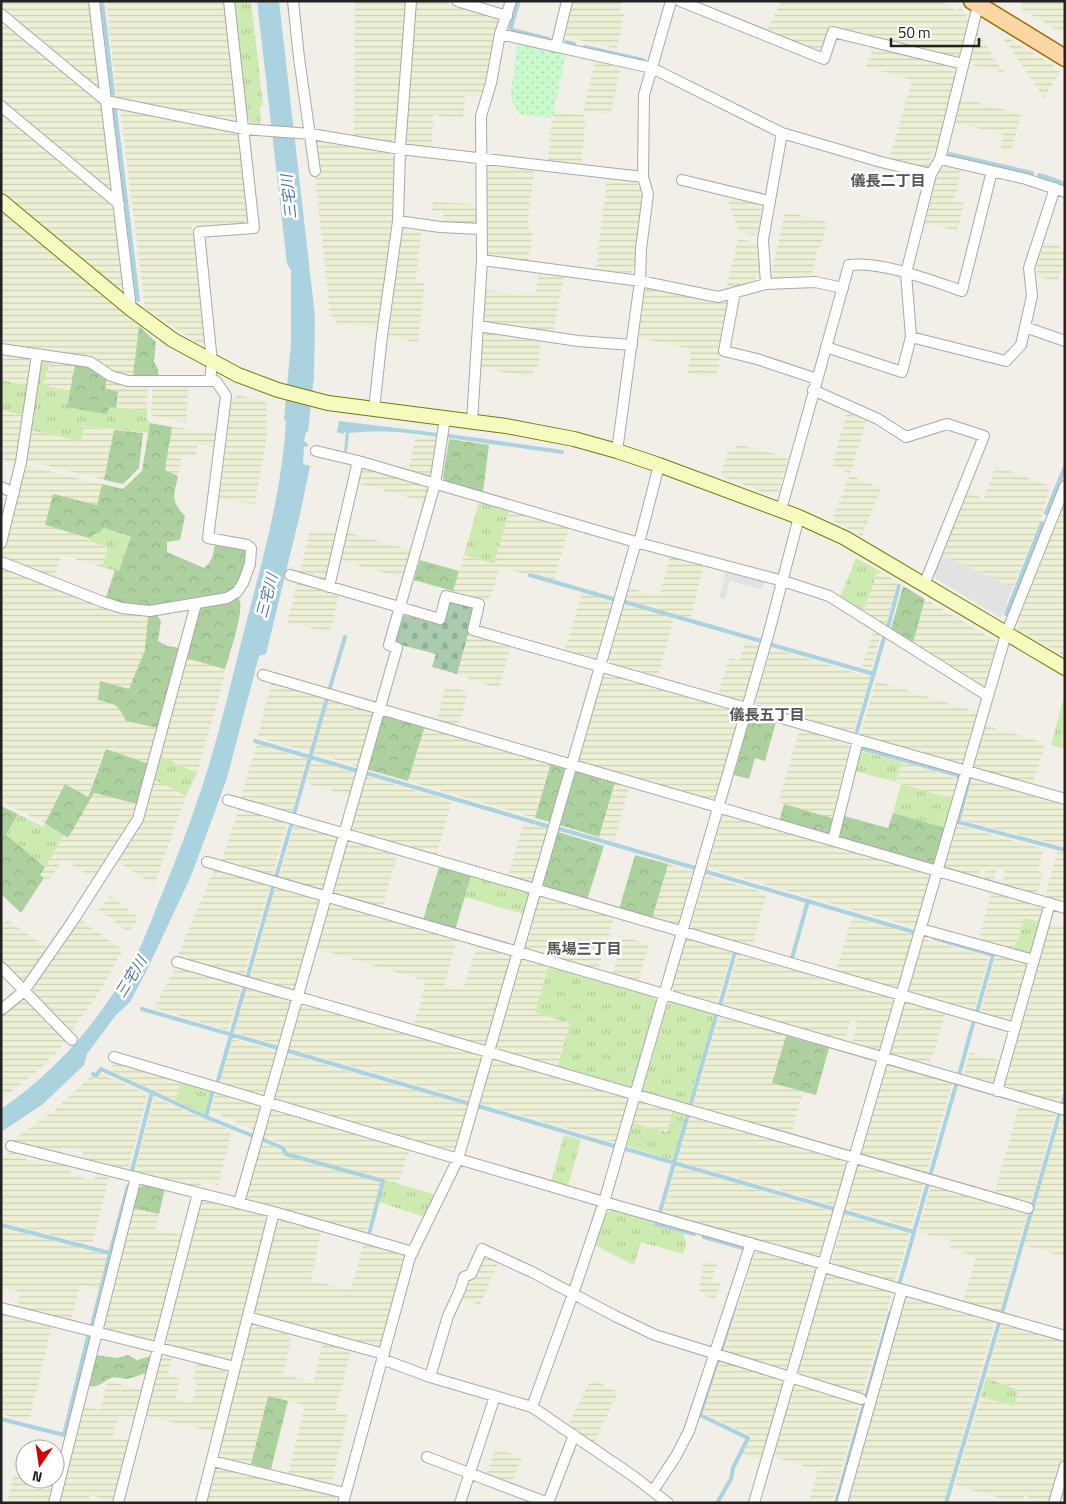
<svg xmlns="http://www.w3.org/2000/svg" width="1066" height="1504" font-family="'Titillium Web','Noto Sans JP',sans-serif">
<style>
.farmland{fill:url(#farmland-rules)}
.grass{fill:url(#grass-tufts)}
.forest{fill:url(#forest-crowns)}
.cemetery{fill:url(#cemetery-stones)}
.park{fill:url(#park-dots)}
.parking{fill:#e2e2e2}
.water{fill:#aad3df}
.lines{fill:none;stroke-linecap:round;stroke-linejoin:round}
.stream{stroke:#aad3df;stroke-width:4}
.street-casing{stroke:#a9a9a9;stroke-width:12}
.secondary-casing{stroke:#707d05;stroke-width:16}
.primary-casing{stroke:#a06b00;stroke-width:19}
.street{stroke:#fff;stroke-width:10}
.secondary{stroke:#f7fabf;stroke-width:14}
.primary{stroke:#fcd6a4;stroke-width:16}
.labels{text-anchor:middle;stroke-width:5;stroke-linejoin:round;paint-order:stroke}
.neighbourhood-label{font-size:15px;font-weight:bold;fill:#555;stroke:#fff}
.water-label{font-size:15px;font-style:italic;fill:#4a7aab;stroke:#fff}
</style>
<defs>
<pattern id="farmland-rules" width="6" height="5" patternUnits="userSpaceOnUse" patternTransform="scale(1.25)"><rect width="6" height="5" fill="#eef0d5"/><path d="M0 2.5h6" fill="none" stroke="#ccceb7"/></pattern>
<pattern id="grass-tufts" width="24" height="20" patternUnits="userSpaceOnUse" patternTransform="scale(1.25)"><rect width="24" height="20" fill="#cdebb0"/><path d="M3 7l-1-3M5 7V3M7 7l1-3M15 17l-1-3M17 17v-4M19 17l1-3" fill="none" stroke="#b0c997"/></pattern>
<pattern id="forest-crowns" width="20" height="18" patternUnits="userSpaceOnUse" patternTransform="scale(1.25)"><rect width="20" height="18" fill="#add19e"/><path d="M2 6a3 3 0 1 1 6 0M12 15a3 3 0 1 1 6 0" fill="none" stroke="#95b388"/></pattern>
<pattern id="cemetery-stones" width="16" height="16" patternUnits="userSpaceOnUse" patternTransform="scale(1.25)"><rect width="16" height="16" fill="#aacbaf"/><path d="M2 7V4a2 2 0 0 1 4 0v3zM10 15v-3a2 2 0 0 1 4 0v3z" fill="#92ae96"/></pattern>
<pattern id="park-dots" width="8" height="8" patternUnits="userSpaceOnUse" patternTransform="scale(1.25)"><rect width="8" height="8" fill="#c8facc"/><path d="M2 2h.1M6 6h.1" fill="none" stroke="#acd6af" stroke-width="1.8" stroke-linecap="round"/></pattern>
</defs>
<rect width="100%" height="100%" fill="#f2efe9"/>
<!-- farmland -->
<path class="farmland" d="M1 1H90L101 84 99 87H95L1 8Z
M106 1H225L236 116 230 121 117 99Z
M355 1H406L395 138 390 142 354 136Z
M416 1H441L496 18 499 24 494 36 486 81 481 96 465 95 463 118 434 115 431 148 410 145 405 139Z
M572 1H622L620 12 624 14 617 49 564 36Z
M778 1H941L957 11 959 8 963 10 970 22 960 55 956 57 832 25 822 47 816 51 767 30 780 4Z
M1021 1H1065V35L1022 9Z
M1 20 102 104 113 189 110 191 1 100Z
M977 32 1004 73 968 64Z
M1000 33 1061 70 1044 98Z
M873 47 952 67 953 72 956 73 936 153 932 152 929 166 924 168 889 160 912 80 866 67Z
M595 61 621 68 610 115 583 112Z
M960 98 1021 114 1011 153 1000 150 1004 135 954 122Z
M120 108 233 132 239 136 248 215V219L243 224 192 226 205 343 201 345 145 308Z
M553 111 586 116 581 165 548 161Z
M1 113 115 208 124 284 118 290 1 192Z
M322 142 388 153 394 159V207L378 328 337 323 336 320 330 314 315 175H320L316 148Z
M492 166 534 171 527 226 533 232 528 261 491 257 486 251 487 170Z
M946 166 961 170 954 201 964 203 957 231 925 223 938 170Z
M607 179 632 181 641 187 643 193 635 258 636 268 630 273 596 269Z
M731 196 759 203 762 207 759 222 760 232 753 235 739 232 729 204Z
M433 202 477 204 476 226 449 225V222H443V211L432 210Z
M1 210 139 326 133 376 114 373 1 346Z
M785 212 827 222 821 247H818L812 275 776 278 771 276Z
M401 228 421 232 416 282 425 283 418 342 388 337Z
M738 239 755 242 759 245V275L753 281 726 289Z
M1044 242 1065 249V258L1058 282 1037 276 1036 268Z
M539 272 564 277 553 332 488 322 483 317 485 290 535 296Z
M649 288 718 302 725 300 729 303 717 375 714 377 688 373 691 349 639 338 644 291Z
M488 333 541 342 538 367 534 366 532 377 480 368 482 337Z
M1 353 30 358 32 363 29 386 1 380Z
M50 361 75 364 70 391 43 386Z
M107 378 148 385 147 411 116 408 118 392 104 388Z
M153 385 189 386 186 422 154 418 151 412Z
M237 395 266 401 267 435 255 504 219 499 231 401Z
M1 410 24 415 17 463 1 459Z
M847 413 867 420 850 474 832 465Z
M84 426 114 430 104 480 25 460 29 430 81 441Z
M172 427 216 433 214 447 198 444 196 456 182 454 178 476 165 470Z
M416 436 438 439 431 474 428 476 408 471Z
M736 444 788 457 781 486H780L778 492 771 495 721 476 728 449 735 451Z
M24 465 102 484 97 505 45 525 89 538 88 541 108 547 102 567 62 555 54 579 1 559 17 499Z
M996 466 1050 486 1040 522 1013 587 942 555 968 492 984 499Z
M364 469 426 486 429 491 426 502 357 483 359 471Z
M850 475 881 488 862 536 832 520Z
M1065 498V656L1018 629 1016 622Z
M509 511 569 528 554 580 529 572 528 575 500 567 489 601 452 594 464 555 494 564Z
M310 529 338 535 327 578 324 579 300 572Z
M346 532 411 550 403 578 339 560Z
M670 557 704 566 690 618 625 600 629 588 659 596Z
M1 564 103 605 148 617 145 650 129 689 99 700 114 703 119 707 126 721 158 728 149 764 102 756 87 797 65 784 45 823 1 802Z
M878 570 898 583 886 626 863 612Z
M297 583 339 596 330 633 287 622Z
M582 592 613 601 598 655 594 658 565 650Z
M925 599 997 642 986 682 981 685 913 643Z
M624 604 674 618 658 676 611 663 608 659Z
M874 629 881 634 871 670 862 668Z
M468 633 511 645 499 689 457 674Z
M745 641 761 646 746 698 740 702 718 695 729 658 739 661Z
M771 648 870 677 853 734 758 706 755 702Z
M185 658 225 669 221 689 197 773 159 755Z
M607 673 739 710 741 714 715 800 711 803 581 764 579 760 603 675Z
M876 681 977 712 963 762 960 765 860 736Z
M272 682 325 697 309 752 257 737Z
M446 686 468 692 458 728 436 722Z
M329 698 373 710 375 716 360 767 313 753Z
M985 725 1045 743 1033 785 976 768 973 764Z
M425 726 551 763 535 818 408 781Z
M800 729 847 743 849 747 832 818 778 802Z
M257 744 307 759 291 814 240 800Z
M312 760 358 774 351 796 306 783Z
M902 762 956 778 958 782 954 799 896 783Z
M364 776 452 801 436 856 351 832 349 828Z
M153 779 186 796 154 885 117 862 140 825Z
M972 779 1065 805V846L961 820Z
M615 782 630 786 614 841 599 837Z
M94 793 138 804 137 814 94 879 63 859 48 881 40 875 64 835 67 838 75 826Z
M240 807 288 820 272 877 221 862Z
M726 814 928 873 931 878 917 928 708 868 722 816Z
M295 822 336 834 339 839 325 888 321 891 279 879Z
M524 822 548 829 533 880 528 883 508 877Z
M956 825 1044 849 1038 871 1043 873 1037 896 1002 886 1005 871 997 869 993 884 983 881 986 870 980 869 977 880 947 871 945 867Z
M349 838 398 852 382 908 334 894 331 889 345 840Z
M1057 851 1065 853V904L1045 898Z
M668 864 695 872 681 923 677 926 652 919Z
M214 870 270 885 243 979 176 959Z
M705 876 767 893 752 947 694 930 691 926Z
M275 888 318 900 320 903 295 990 291 992 250 980Z
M992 891 1043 905 1045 909 1041 922 1014 951 978 941Z
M544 894 615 914 598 971 527 950 525 945 539 897Z
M110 896 139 918 128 932 99 910Z
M331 903 457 940 444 984 463 990 477 945 509 955 511 959 486 1045 481 1047 413 1027 426 981 314 948 327 906Z
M852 917 914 934 899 986 896 989 836 972Z
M79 919 123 950 100 991 71 1032 33 994V987Z
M8 920 49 949 27 982H22L1 961V924Z
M1048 924 1065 928V1082L1058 1105 1004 1090 1002 1084Z
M690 936 733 948 716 1005 675 993 672 988 685 938Z
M623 937 649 944 638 983 612 975Z
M924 939 989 957 974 1011 912 994 909 989Z
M996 954 1026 962 1029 967 1014 1020 1010 1022 980 1014Z
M738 955 810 975 811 972 893 996 896 1000 882 1049 878 1051 851 1044 858 1022 851 1020 844 1042 723 1006Z
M523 959 548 967 535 1013 570 1023 557 1069 497 1052 495 1048 519 961Z
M176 966 242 984 228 1030 154 1008Z
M247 986 290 998 292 1002 279 1045 234 1032Z
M23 998 66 1038 65 1043 36 1073 1 1099V1013L17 1000Z
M909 1000 946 1011 933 1056 931 1057 928 1066 893 1056 890 1052 905 1003Z
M302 1002 480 1053 483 1057 470 1100 285 1047 297 1004Z
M719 1016 786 1035 772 1083 803 1092 791 1135 693 1107Z
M232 1039 278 1051 265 1095 262 1098 219 1085Z
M970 1052 1002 1061 997 1083 992 1086 963 1078Z
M284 1053 467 1105 455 1149 450 1150 274 1101 272 1097Z
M494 1057 628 1097 629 1100 617 1143 479 1103 491 1060Z
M116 1061 181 1080 175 1100 109 1070Z
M891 1064 952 1083 926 1175 860 1154 886 1067Z
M101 1074 147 1094 128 1170 82 1159 83 1152 63 1147 61 1154 12 1141 56 1109 91 1076 96 1080Z
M216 1091 259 1103 262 1107 256 1131 211 1111Z
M154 1097 232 1131 218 1185 202 1181 200 1189 135 1172Z
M643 1100 673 1109 667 1132 633 1123 639 1103Z
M1020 1103 1056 1113 1030 1205 994 1195Z
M271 1107 410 1147 399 1184 287 1152 284 1145 261 1134Z
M690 1114 845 1160 848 1164 836 1206 677 1161Z
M1062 1114 1065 1115V1257L1023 1245Z
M260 1141 282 1150 284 1155 381 1182 366 1234 250 1202 246 1194Z
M11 1152 27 1156 26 1160 35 1163 38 1161 39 1158 72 1167 70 1175 86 1179H93L98 1175 109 1178 92 1245 1 1222V1157Z
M860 1163 924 1182 911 1227 845 1208 857 1165Z
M676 1166 834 1212 823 1255 818 1257 662 1214Z
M931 1184 1028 1210 999 1313 963 1303 976 1256 950 1249 952 1241 918 1232Z
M205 1199 262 1214 266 1222 233 1356 226 1360 170 1346 166 1340 200 1203Z
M133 1208 159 1214 156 1229 182 1235 156 1338 149 1341 108 1330 103 1324Z
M844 1215 910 1233 894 1284 835 1267 832 1261Z
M282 1220 322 1228 311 1280 351 1290 364 1241 403 1252 406 1256 382 1344 377 1347 330 1333 259 1316 255 1309 276 1224Z
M1 1228 108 1254 99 1290 80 1285 71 1321 17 1308 21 1292 1 1287Z
M756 1250 816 1268 818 1271 789 1370 783 1372 723 1353Z
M486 1255 499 1261 480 1305 460 1298 467 1279 481 1256Z
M704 1260 717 1264 712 1280 721 1283 715 1299 702 1294 699 1291Z
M832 1271 893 1290 862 1396 800 1378 798 1372 825 1276Z
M907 1296 995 1321 944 1503H844L903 1298Z
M1 1314 52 1326 29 1421 1 1414Z
M1002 1323 1065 1341V1450L1050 1503H1038L1025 1495 1020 1503H1016L955 1485 981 1397 1013 1406 1018 1390 986 1378Z
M257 1326 287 1333 291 1342 283 1375 313 1382 323 1342 351 1350 335 1412 348 1416 331 1484 288 1473 305 1405 268 1396 251 1464 222 1457 219 1450 249 1330Z
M166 1355 172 1357 168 1375 180 1378 176 1399 192 1403 197 1383 192 1382 197 1363 223 1369 228 1376 214 1432 146 1416 160 1359Z
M721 1359 782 1377 784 1382 762 1460 742 1454 751 1436 703 1413Z
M591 1379 618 1392 594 1443 568 1426Z
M107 1381 143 1390 135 1419 119 1415 113 1436 130 1441 114 1501 90 1495 88 1503H59L84 1406 100 1410Z
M798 1383 861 1402 832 1503H808L818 1470 774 1457 794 1385Z
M496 1448 522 1458 511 1484 486 1474Z
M221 1466 335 1495 338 1503H205L214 1470Z
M23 1472 25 1473V1479H54L48 1503 26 1498 25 1503H7L14 1475 21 1477Z"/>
<!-- grass -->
<path class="grass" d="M233 1H251L263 105 260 106 261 124 252 123 246 119Z
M43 359 50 361 43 385 70 391 67 407H110L147 411V418L150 423 148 433 84 426 81 441 29 430 40 363Z
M1 380 29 386 24 415 1 410Z
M479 502 509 511 494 564 464 555Z
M104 528 131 538 119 572 102 567 108 547 88 541 89 538Z
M856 558 878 570 863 612 840 597Z
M1065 693V749L1051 745Z
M860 751 902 762 896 782 855 771Z
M159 755 197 773 186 796 153 779Z
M901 784 954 799 946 828 893 813Z
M18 814 43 827 45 823 64 835 45 867 6 835Z
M472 873 527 889 529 894 523 914 465 897Z
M1024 918 1041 922 1033 953 1029 955 1014 951Z
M548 967 655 998 657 1002 634 1086 629 1089 557 1069 570 1023 535 1013Z
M671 1002 715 1014 688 1106 645 1093 643 1090 667 1005Z
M181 1080 211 1089 205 1114 175 1100Z
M673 1109 686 1113 673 1160 627 1146 633 1123 667 1132Z
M564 1135 581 1140 568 1185 551 1181Z
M385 1180 434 1194 424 1217 379 1202Z
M612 1209 655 1222 654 1225 684 1234 686 1246 683 1254 641 1242 634 1265 596 1246 606 1214Z
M986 1378 1018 1390 1014 1406 981 1397Z"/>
<!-- forest -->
<path class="forest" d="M139 326 156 342 154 362 158 369 159 378 133 376Z
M75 364 90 366 107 378 105 388 118 392 116 408 110 407 106 414 67 407Z
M150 423 172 427 165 470 178 476C174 495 170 501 185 516L180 540 167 542V552L204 568C212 563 214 552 215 542L245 547 249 553 236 590 224 596 151 608 105 600 115 570 119 571 131 537 104 528 89 538 45 525 53 494 97 505 102 484 123 489 142 471Z
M114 430 143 433 139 468 123 484 104 480Z
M449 439 489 445 483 492 444 481 443 477Z
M420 560 459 571 453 591 414 580Z
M903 586 925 599 913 643 891 629Z
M236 596C239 599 239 598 240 602 243 615 229 655 225 669L185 658 198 609 228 602Z
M157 615 161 621 158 641 167 646 181 648 158 728 126 721C118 704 116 704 98 700L100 681 129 689 145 650 148 617Z
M386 715 425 726 408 781 366 769 381 718Z
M755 716 776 722 765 761 755 758 749 779 734 775 749 719Z
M106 749 149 764 138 804 94 793 68 838 45 823 65 784 88 797Z
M551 763 562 766 565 771 550 822 535 818Z
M578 771 615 782 599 837 560 825 575 773Z
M784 804 835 819 831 834 827 837 779 822Z
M1 806 18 814 6 835 45 867 40 875 44 878 21 913 1 894Z
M893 813 946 828 936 864 930 866 839 837 844 816 888 828Z
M558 832 604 846 587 900 545 887 543 883Z
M635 855 668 864 652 919 619 909Z
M440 864 472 873 455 930 423 920Z
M786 1036 829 1048 816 1095 772 1083Z
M145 1184 165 1189 159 1214 133 1208 138 1189Z
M96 1355 117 1358 128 1355 137 1360 151 1356 147 1373C140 1374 134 1378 127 1379 121 1379 116 1376 111 1378 102 1382 99 1388 88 1386Z
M268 1396 288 1401 271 1469 251 1464Z"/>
<!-- cemetery -->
<path class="cemetery" d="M452 602 472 606 475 609 457 674 432 667 436 654 397 644C394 636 399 620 405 615L442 625 448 604Z"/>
<!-- park -->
<path class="park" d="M518 43 566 54 552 118 519 114 510 97Z"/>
<!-- parking -->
<path class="parking" d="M942 555 1013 587 1001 618 936 579 935 573Z
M726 571 764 581 762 590 730 581 725 599 719 597Z"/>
<!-- water -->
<path class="water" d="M257 1H279L315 316 314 376 308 432H306L304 441 308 444V446L304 447 303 464 310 466 301 510 266 654 259 656 227 778 214 814 191 876 146 972 130 1002 116 1015 87 1054 84 1065 43 1104 1 1132V1109C53 1074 96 1025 127 971 142 948 151 920 162 894 176 860 189 826 201 790 218 739 230 687 243 635 261 565 282 494 286 421L284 420 291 342V270L287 264Z
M339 421 438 433V437C405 432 382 430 349 433L347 452 344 451 346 431 343 434 337 432Z"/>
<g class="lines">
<!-- stream -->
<path class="stream" d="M102 1 113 94
M519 1 511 27 512 30 549 39
M566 42 574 44
M585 47 643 60
M115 110 138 300
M950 154 1032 173
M1039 175 1055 180
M1057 181 1065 184
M449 436 562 452
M1046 513 1065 467
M530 575 613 599
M625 602 761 641
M1006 614 1042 523
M888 627 899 586
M772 645 874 674
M329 691 345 637
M857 731 884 638
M255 741 358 771
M860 748 957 775 959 778
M366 773 547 826
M969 781 958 822 1065 850
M294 814 327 698
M560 829 695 868
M707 872 914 932
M276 877 292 822
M934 938 993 955 977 1012
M792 958 808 901
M247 979 273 887
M720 1005 735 952 739 953
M142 1009 278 1048
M285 1050 467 1103
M93 1074 96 1076 101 1069 206 1117 213 1090
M959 1075 974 1020
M217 1084 245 986
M1062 1104 1065 1095
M478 1106 614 1146
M690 1107 716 1016
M206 1117 253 1136
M259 1138 283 1148 286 1154 383 1181 369 1234
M626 1149 834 1209
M132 1171 152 1092
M930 1176 956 1085
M660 1212 688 1114
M845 1212 914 1232
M656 1224 694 1234
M1 1225 110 1253 128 1186
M704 1237 743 1248
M899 1285 928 1183
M1002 1313 1059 1115
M92 1325 110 1253
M721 1351 735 1306
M1 1419 64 1435 88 1337
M717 1503 731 1479 733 1468 748 1438 700 1415 718 1359
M836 1503 890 1313
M946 1503 999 1323"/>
<!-- street casing -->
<g class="street-casing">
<path id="street" d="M94 1 131 309
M293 1 299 58 315 171
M457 1 507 16
M680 1 824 59 833 32 963 64
M979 1 940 159 931 174 906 273 911 337 1006 361 1021 345 1032 296 1029 268 1055 188
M1 14 106 101 244 129 311 134 400 149 643 177
M500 34 652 68 782 133 881 162 931 174
M556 47 567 1
M1 106 119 204
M940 159 1026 179 1065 192
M682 180 769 201
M398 221 440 227 481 229
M482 260 640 281 718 297 766 284 815 282 843 288
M766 284 763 240 782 133
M735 292 724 351 757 359 817 379
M478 326 578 341 632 345
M1025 327 1065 341
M826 347 902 372 911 337
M1 349 90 362 111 376 128 381H210L212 362 199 232 254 228 229 1
M813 390 878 419 906 437 947 424 984 436 924 585
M374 409 382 336 398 221 400 149 411 1
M472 422 482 260 481 116 491 83 500 34 511 1
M316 451 358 461 639 543 783 581 829 596 988 696
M617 451 640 281 641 249 648 194 643 177 644 95 671 1
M1 487 14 493
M781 510 849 265C882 261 930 280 962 291L992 171
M1 543 21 462 37 355
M639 543 659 465
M1 562 103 602 122 608 150 611 227 598 237 592 243 583 250 564 251 548 247 545 208 538 226 396 216 381H210
M290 575 440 619 446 596 479 604 473 630 1065 799
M329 587 358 461
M263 675 1065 908
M228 800 1015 1028
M833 840 858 740
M207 862 1065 1110
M921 929 1034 960
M177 962 1028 1208
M1 967 72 1040
M1 1010 24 991 72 922 138 819 196 604
M114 1057 604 1202 824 1264
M997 1091 1050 903
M11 1146 274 1212 413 1252
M239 1203 397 648 389 645 435 484 445 418
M823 1267 1065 1336
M1 1308 235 1367
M248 1317 384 1354
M382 1359 430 1377 532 1407 633 1476 668 1503
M430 1377 448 1316 460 1290 464 1277 471 1274 482 1249 532 1272 615 1316 655 1335 861 1399
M532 1407 573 1294 604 1202 769 632 799 517
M427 1457 548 1503
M212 1461 345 1493
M653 1491 676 1456 689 1431 751 1243
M54 1503 136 1177
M118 1503 198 1193
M201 1503 274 1212
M343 1503 410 1257 458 1159 636 542
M460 1503 495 1396
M548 1503 574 1435
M754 1503 1006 634 1065 486
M842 1503 902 1290
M1054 1503 1065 1466"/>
</g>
<!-- secondary casing -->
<g class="secondary-casing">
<path id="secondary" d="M1 201 131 309 173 340 238 375 278 390 328 403 506 426 574 439 617 451 659 465 799 517 845 538 1065 668"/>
</g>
<!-- primary casing -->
<g class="primary-casing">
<path id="primary" d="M972 1 1065 58"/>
</g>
<!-- street -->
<use href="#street" class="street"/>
<!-- secondary -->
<use href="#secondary" class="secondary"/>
<!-- primary -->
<use href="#primary" class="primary"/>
</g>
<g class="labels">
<!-- neighbourhood labels -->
<g class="neighbourhood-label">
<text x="888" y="186">儀長二丁目</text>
<text x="767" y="720">儀長五丁目</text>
<text x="584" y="954">馬場三丁目</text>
</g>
<!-- water labels -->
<g class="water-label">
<text transform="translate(289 197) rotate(-96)" y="5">三宅川</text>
<text transform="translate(267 596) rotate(-75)" y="5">三宅川</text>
<text transform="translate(131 977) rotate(-58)" y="5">三宅川</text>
</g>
</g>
<!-- border -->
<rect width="1066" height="1504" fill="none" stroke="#222222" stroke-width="5"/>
<!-- north arrow -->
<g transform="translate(40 1464) rotate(193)"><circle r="24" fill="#ffffff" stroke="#a7a7a7"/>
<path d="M0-4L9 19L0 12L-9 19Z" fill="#d40000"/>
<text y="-8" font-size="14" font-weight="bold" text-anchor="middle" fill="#222222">N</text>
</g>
<!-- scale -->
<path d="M891 38v8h88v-8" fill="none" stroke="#222222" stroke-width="2.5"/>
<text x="898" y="38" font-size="15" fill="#222222" stroke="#ffffff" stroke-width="4" paint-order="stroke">50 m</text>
</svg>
